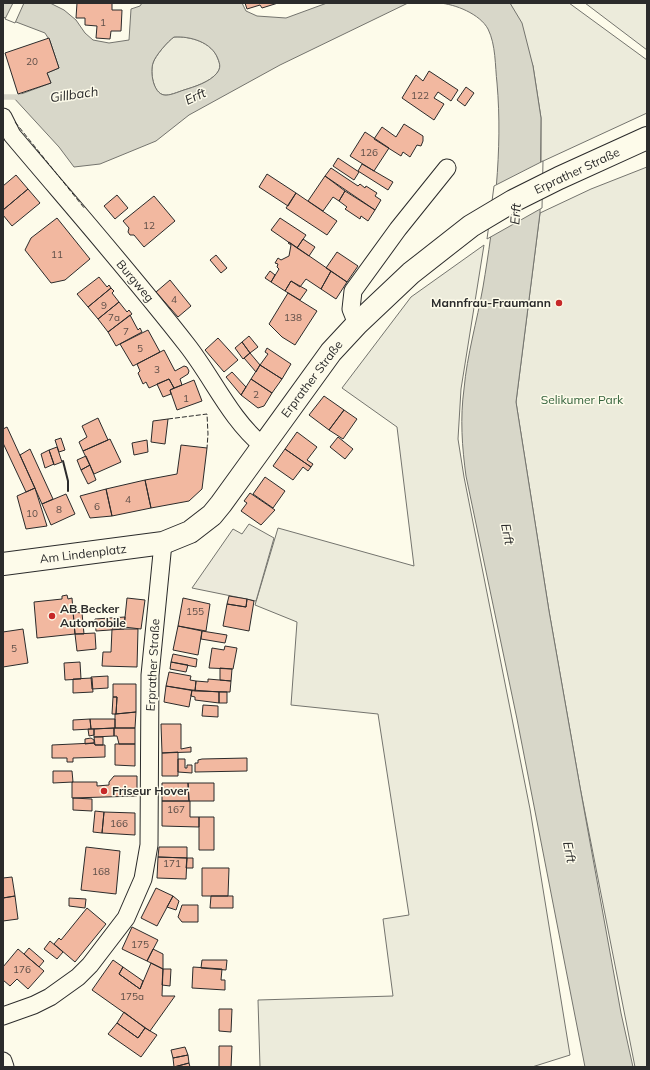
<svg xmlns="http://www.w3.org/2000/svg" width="650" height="1070" font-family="Mulish,sans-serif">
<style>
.green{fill:#ecebdb;stroke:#74746e}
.parking{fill:#eceadb;stroke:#74746e}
.water{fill:#d8d7c9;stroke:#74746e;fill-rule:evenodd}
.pier{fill:#fdfbea;stroke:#74746e}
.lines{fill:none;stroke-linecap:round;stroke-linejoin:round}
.stream{stroke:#d8d7c9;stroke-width:5.5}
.building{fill:#f2b8a0;stroke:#2b2b2b}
.street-casing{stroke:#2b2b2b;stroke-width:19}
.secondary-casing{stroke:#2b2b2b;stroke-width:24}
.street{stroke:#fdfbea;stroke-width:17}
.secondary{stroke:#fdfbea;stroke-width:22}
.fence{stroke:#2b2b2b;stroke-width:1;stroke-dasharray:5 2;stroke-linecap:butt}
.wall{stroke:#2b2b2b;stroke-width:2}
.poi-dot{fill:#c62828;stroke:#fdfbea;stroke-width:1.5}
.labels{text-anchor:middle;stroke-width:3;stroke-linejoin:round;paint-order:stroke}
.number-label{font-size:10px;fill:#5d4e48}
.street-label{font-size:12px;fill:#2b2b2b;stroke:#fdfbea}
.poi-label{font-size:12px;font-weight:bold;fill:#2b2b2b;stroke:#fdfbea;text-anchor:start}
.park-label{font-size:12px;fill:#34623c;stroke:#fdfbea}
.water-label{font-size:13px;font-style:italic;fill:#2b2b2b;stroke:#fdfbea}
</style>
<rect width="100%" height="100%" fill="#fdfbea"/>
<!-- green -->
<path class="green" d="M510 3H569L647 60V113L541 162V118L533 66Z
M585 3H647V50Z
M174 37C190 36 212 42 218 59 220 64 221 68 217 73 210 82 194 87 184 90 178 92 169 96 164 95 153 93 150 72 153 63 155 56 168 41 174 37Z
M647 167V1067H635L580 787 549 611 516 402 540 213 591 189Z
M484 245 461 389 458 439 464 477 530 809 570 1055 532 1067H260L258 1000 393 996 383 919 409 915 378 714 291 705 297 622 255 605 278 528 414 566 397 427 342 388 411 297Z"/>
<!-- parking -->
<path class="parking" d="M249 524 274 538 256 601 192 588 233 529 242 534Z"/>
<!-- water -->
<path class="water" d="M3 3H50L64 10 76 20 85 33 93 40 109 43 129 40 131 9 140 6 142 3H242L246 11 257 16 286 18 327 3H408L280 65 189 115 156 141 100 164 74 167 59 147 13 97 51 83 47 73 59 68 50 41 45 33 3 17ZM174 37C190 36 212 42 218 59 220 64 221 68 217 73 210 82 194 87 184 90 178 92 169 96 164 95 153 93 150 72 153 63 155 56 168 41 174 37Z
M439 3H510L522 23 533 66 541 118 540 213 516 402 549 611 580 787 621 1013 633 1067H585L517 719 466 476C462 447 460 418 464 389 467 355 477 321 483 287 494 221 503 150 497 83 495 66 496 45 488 29 480 14 455 4 439 3Z"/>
<!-- pier -->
<path class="pier" d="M13 3H24L15 23 5 19Z
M543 161 542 208 487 239 494 186Z"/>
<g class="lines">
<!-- stream -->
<path class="stream" d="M3 97H21"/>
</g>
<!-- building -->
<path class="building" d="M77 3H112V10H122L121 31H111L110 39 96 38 97 26 85 25V18H76Z
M245 3H278L262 8 260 5 247 9Z
M49 38 59 68 47 73 51 83 18 94 5 53Z
M429 71 458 90 451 101 438 92 434 98 444 104 434 120 402 98 416 75 423 81Z
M466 87 474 93 465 106 457 100Z
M404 124 423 136V141L421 146 417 145 410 157 403 152 401 156 374 139 382 127 396 137Z
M365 132 389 148 374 171 350 156Z
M338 158 359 172 354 180 333 166Z
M362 164 393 182 388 190 358 171Z
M331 168 358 186 360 184 365 188 366 186 377 193 375 196 381 200 375 210 325 176Z
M267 174 296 193 288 206 259 187Z
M16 175 28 189 3 210V186Z
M325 176 345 191 339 201 333 197 323 211 308 201Z
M28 189 40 203 12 226 3 215V210Z
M345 191 375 210 368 221 361 216 360 219 345 209 347 207 339 201Z
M296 193 337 221 327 235 286 208Z
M117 195 128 208 115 219 104 206Z
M154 196 175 221 144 247 134 235H130L128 232 129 228 123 221Z
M57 218 90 259 65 280 51 283 25 250 31 238Z
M280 218 306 235 297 248 271 230Z
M303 239 315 247 309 256 297 248Z
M289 242 331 271 321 289 306 279 300 287 291 281 285 291 271 282 279 269 277 267 278 264 275 263 278 258 281 260 289 256 291 245 288 243Z
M337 252 358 266 347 282 326 268Z
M216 255 227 268 221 273 210 260Z
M270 271 275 275 271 282 265 278Z
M331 271 347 282 336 299 321 289Z
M99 277 107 287 109 285 111 288 88 307 77 294Z
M170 280 191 306 178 317 156 292Z
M291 281 307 290 300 300 285 291Z
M111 288 114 291 112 293 119 302 98 319 88 307Z
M288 293 317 311 295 345 282 337 269 324Z
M119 302 127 312 129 310 132 314 108 332 98 319Z
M130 315 138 330 140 328 142 332 116 346 108 332Z
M148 330 160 352 133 366 120 344Z
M249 336 258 347 250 353 242 342Z
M218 338 238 360 224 372 205 350Z
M242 342 250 353 243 359 235 348Z
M267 348 291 364 282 379 260 365 268 354 265 352Z
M164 350 175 371 184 366 187 367 189 371 188 374 180 379 182 385 174 388 169 379 149 388 146 382 143 384 138 373 140 371 137 364Z
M250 353 260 365 256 372 244 358Z
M260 365 282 379 272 393 251 379Z
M232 372 246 387 241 395 226 377Z
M169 379 174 388 170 390 171 394 163 397 157 384Z
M251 379 272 393 264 406 258 408 241 395Z
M194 380 202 401 177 410 170 390Z
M324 396 344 410 329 430 309 415Z
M344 410 357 419 343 439 329 430Z
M98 418 108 440 83 451 79 442 87 437 82 426Z
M168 419 165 444 151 442 153 421Z
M7 427 35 488 26 492 3 443V429Z
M297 432 317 447 307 460 313 464 311 467 285 449Z
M338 437 353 449 345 459 330 447Z
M61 438 65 450 59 452 55 440Z
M110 439 121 462 94 474 83 451Z
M147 440 148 452 134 455 132 443Z
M181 445 207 448 202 489 189 501 151 508 145 480 177 474Z
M57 447 62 462 54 465 49 450Z
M30 449 53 499 42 504 20 455Z
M285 449 311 467 308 471 303 467 293 480 273 466Z
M49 450 54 464 45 468 41 454Z
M86 456 90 465 81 470 77 460Z
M90 465 96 480 88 484 81 470Z
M265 477 285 491 273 508 253 494Z
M145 480 151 508 112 516 106 489Z
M35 488 47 526 26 529 17 496Z
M106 489 112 516 90 518 80 496Z
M250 493 275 510 261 525 241 511 247 503 244 501Z
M66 494 75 514 51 525 42 504Z
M67 595 68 599 72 598 75 634 37 638 34 602 62 599V596Z
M229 596 247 599 246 607 227 604Z
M127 598 145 600 141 629 124 627Z
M183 598 210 604 206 631 178 626Z
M247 599 254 601 249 631 223 626 227 604 246 607Z
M73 612 82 613 84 634H75Z
M125 617 124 629 96 631 95 619Z
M178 626 202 631 198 655 173 650Z
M23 629 28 663 3 667V632Z
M112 629H138L137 667 102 666 103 652H111Z
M202 631 227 635 225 643 201 639Z
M95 633 96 649 77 651 75 634Z
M225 646 237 648 233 669 209 668 212 648 224 650Z
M173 654 197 659 196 667 171 662Z
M80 662 81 679 65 680 64 663Z
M171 662 188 665 186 672 170 669Z
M220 668 232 669 231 681 220 680Z
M169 672 191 676 190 680 196 681 195 691 166 686Z
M108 676V688L92 689 91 677Z
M92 678 93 692 73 693V679Z
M208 679 231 681 230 692 195 691 196 681 208 682Z
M113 684H136V712L116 714 117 697H113Z
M166 686 192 690 189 707 164 702Z
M192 690 219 692V703L195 700V697L191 696Z
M219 692H227V703H219Z
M113 697H117L116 714H112Z
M203 705 218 706V717L202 716Z
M136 712 135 728H115V714Z
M90 719 91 729 73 730V720Z
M90 719H115V728L91 729Z
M161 724H181V749L191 747V752L162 753Z
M114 728H135V744H119L117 736H114Z
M114 728V736L94 737V729Z
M88 729H94V735L89 736Z
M94 737H103V745H95Z
M91 738 94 740V743L85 744V739Z
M94 743 95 745H105V757L73 758V762H67V758H52V745Z
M115 744H135V766L115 765Z
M178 752V776H162V753Z
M247 758V771L195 772V763H198V760L202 759Z
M178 759H185V768H187V765H192V773L178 772Z
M53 771H72L73 782 53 783Z
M114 776H137V796L72 798V782H97V786L109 785V782Z
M162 783H188L189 801H162Z
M188 783H214V801H189Z
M73 798 92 799V811L73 810Z
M162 801H190V817H199V827L162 826Z
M95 811 104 812 102 833 93 832Z
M104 812 135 813V835L102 833Z
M199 817H214V850H199Z
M86 847 120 851 116 894 81 890Z
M159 847H187V858L158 857Z
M158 857 187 858 186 879 157 878Z
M187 858H193V868H186Z
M202 868H229L228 896H202Z
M12 877 15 896 3 898V878Z
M156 888 173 896 157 926 141 918Z
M15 896 18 919 3 921V898Z
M173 896 179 901 176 910 167 907Z
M211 896H233V908H210Z
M69 898 86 899 85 908 69 906Z
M182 905H198V922H182L178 917Z
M87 908 106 924 75 962 54 944 59 938 61 940Z
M132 927 158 940 147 961 122 949Z
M50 941 63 952 57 959 44 949Z
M29 948 44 961 39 967 24 954Z
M18 949 44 971 28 989 17 979 10 986 3 980V967Z
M153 949 163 954V969L147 961Z
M113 960 123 967 119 974 140 989 151 963 163 969 162 996H175L150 1031 92 990Z
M202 960H227L226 970 201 968Z
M123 967 143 981 140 989 119 974Z
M193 967 222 969 221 980H225V990L192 988Z
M163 969H171L170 986 162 985Z
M219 1009H232L231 1032 219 1031Z
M124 1012 145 1028 138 1038 117 1023Z
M117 1023 138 1038 145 1028 157 1035 141 1057 108 1034Z
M219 1046H232L231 1067H219Z
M185 1047 188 1055 173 1058 171 1050Z
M188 1055 189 1063 174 1067 173 1058Z
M189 1063 190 1067H174Z"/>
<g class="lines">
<!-- street casing -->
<g class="street-casing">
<path id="street" d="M3 117 12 135C71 205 131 273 187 345 213 378 230 419 263 446
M357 324 351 309 353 291 398 229 447 168
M3 1016 34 1005 50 997 78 977 90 965 126 918 143 879 149 845 150 675 163 543
M3 1061 5 1067"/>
</g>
<!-- secondary casing -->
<g class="secondary-casing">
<path id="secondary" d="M3 564 163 543 190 532 212 515 221 504 331 352 357 324 411 273 471 226 513 201 559 178 647 138"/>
</g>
<!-- street -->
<use href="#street" class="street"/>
<!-- secondary -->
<use href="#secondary" class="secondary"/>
<!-- fence -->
<path class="fence" d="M15 122 85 209
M168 419 207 414 208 434 207 448"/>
<!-- wall -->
<path class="wall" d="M63 461 68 481V491"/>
</g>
<!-- markers -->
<g class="poi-dot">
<circle cx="559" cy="303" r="4"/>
<circle cx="52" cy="616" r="4"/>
<circle cx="104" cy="791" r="4"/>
</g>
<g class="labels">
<!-- number labels -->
<g class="number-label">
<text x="103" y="26">1</text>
<text x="32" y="65">20</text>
<text x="420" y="99">122</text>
<text x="369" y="156">126</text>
<text x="149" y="229">12</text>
<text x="57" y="258">11</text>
<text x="174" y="303">4</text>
<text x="104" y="309">9</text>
<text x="114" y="321">7a</text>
<text x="293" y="321">138</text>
<text x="126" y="335">7</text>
<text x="140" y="352">5</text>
<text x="157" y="373">3</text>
<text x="256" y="398">2</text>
<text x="186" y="402">1</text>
<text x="128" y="503">4</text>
<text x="97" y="510">6</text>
<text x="59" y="513">8</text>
<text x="32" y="517">10</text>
<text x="195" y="615">155</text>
<text x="14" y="652">5</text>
<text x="176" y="813">167</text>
<text x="119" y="827">166</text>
<text x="172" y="867">171</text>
<text x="101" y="875">168</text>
<text x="140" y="948">175</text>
<text x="22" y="973">176</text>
<text x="132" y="1000">175a</text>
</g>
<!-- street labels -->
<g class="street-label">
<text transform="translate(577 171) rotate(-25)" y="4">Erprather Straße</text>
<text transform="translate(135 281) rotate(50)" y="4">Burgweg</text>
<text transform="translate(312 379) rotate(-53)" y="4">Erprather Straße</text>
<text transform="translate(83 554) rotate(-7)" y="4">Am Lindenplatz</text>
<text transform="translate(153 665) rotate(-87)" y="4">Erprather Straße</text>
</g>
<!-- poi labels -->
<g class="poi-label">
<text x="551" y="307" text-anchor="end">Mannfrau-Fraumann</text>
<text x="60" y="613">AB Becker<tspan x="60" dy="14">Automobile</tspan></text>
<text x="112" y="795">Friseur Hover</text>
</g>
<!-- park labels -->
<g class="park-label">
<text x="582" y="404">Selikumer Park</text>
</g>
<!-- water labels -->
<g class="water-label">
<text transform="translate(74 94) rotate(-8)" y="5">Gillbach</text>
<text transform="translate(195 96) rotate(-25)" y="5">Erft</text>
<text transform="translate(515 214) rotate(-86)" y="5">Erft</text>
<text transform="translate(508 534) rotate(79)" y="5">Erft</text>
<text transform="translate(570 852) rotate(79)" y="5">Erft</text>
</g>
</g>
<!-- border -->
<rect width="650" height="1070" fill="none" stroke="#2b2b2b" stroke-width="8"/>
</svg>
